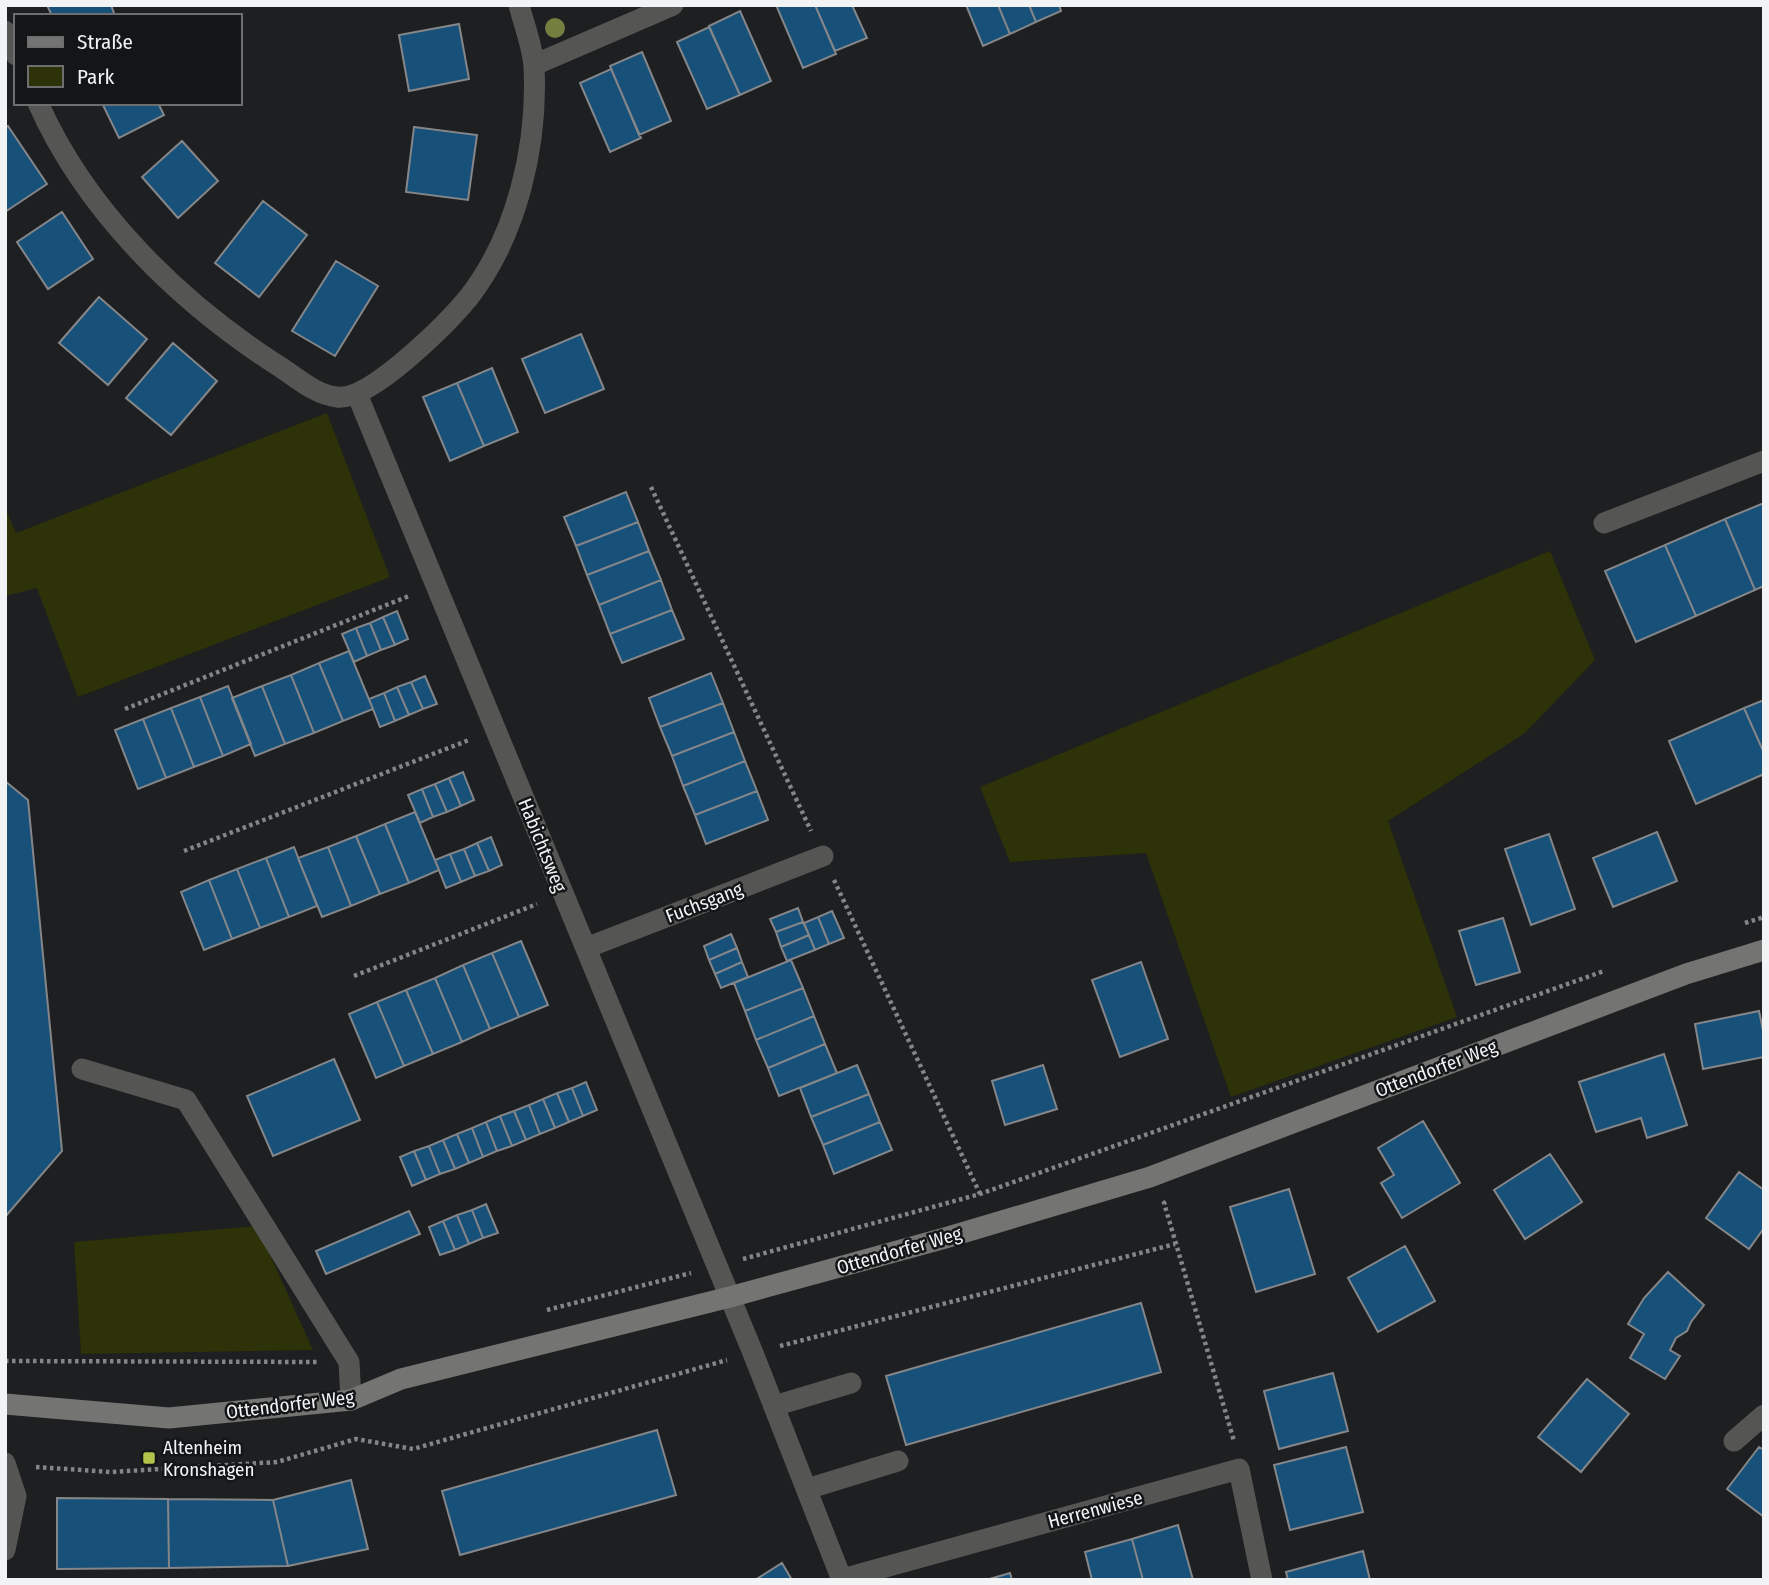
<svg xmlns="http://www.w3.org/2000/svg" width="1769" height="1585" font-family="'Fira Sans Condensed',sans-serif">
<style>
.green{fill:#2d3208}
.building{fill:#175078;stroke:#848689;stroke-width:2}
.lines{fill:none;stroke-linecap:round;stroke-linejoin:round}
.path{stroke:#848587;stroke-width:4.5;stroke-dasharray:3.5 3.5;stroke-linecap:butt}
.lane{stroke:#555554;stroke-width:21}
.street{stroke:#555554;stroke-width:21}
.secondary{stroke:#747472;stroke-width:21}
.tree{fill:#747e3f}
.poi-dot{fill:#b2c34c;stroke:#131517;stroke-width:2.5}
.labels{text-anchor:middle;stroke-width:5;stroke-linejoin:round;paint-order:stroke}
.street-label{font-size:19px;fill:#f2f3f5;stroke:#131517}
.poi-label{font-size:19px;fill:#f2f3f5;stroke:#131517;text-anchor:start}
</style>
<rect width="100%" height="100%" fill="#1d1f20"/>
<!-- green -->
<path class="green" d="M327 413 390 577 78 697 37 588 5 596V508L16 533Z
M1550 551 1595 660 1525 733 1388 821 1457 1017 1231 1097 1146 853 1010 862 980 787Z
M257 1226 313 1350 81 1354 74 1242Z"/>
<!-- building -->
<path class="building" d="M47 5H111L115 16H52Z
M776 5H815L836 54 803 68Z
M815 5H852L867 38 835 51Z
M966 5H998L1010 34 983 46Z
M998 5H1029L1036 22 1010 34Z
M1029 5H1059L1061 11 1036 22Z
M740 11 771 81 740 95 709 26Z
M459 24 469 79 409 91 399 35Z
M709 27 740 95 707 109 677 42Z
M642 52 671 121 639 135 610 66Z
M611 69 641 138 610 152 580 83Z
M102 103H158L164 115 119 138Z
M8 126 47 184 5 212V127Z
M414 127 477 135 468 200 406 192Z
M182 141 218 181 178 218 142 177Z
M263 201 307 235 259 297 215 263Z
M62 212 93 259 48 289 17 242Z
M336 261 378 286 335 356 292 331Z
M99 297 147 339 108 385 59 343Z
M581 334 604 389 545 413 522 359Z
M173 343 217 381 171 435 126 398Z
M492 368 518 432 484 446 457 383Z
M457 383 484 446 450 461 423 397Z
M626 492 638 522 576 546 564 517Z
M1764 503V586L1755 590 1725 519Z
M1725 519 1755 590 1696 616 1665 545Z
M638 522 649 551 587 575 576 546Z
M1665 545 1696 616 1636 642 1605 571Z
M649 551 661 580 599 605 587 575Z
M661 580 672 610 610 634 599 605Z
M672 610 684 639 622 663 610 634Z
M397 611 408 639 395 645 383 617Z
M383 617 395 645 381 650 370 623Z
M370 623 381 650 367 656 356 628Z
M356 628 367 656 354 662 342 634Z
M349 651 373 709 343 721 319 663Z
M319 663 343 721 314 733 291 675Z
M711 673 723 703 660 727 649 698Z
M291 675 314 733 285 744 262 686Z
M425 676 437 704 423 709 411 682Z
M411 682 423 709 409 715 397 687Z
M228 686 251 744 223 756 200 697Z
M262 686 285 744 255 756 232 698Z
M397 687 409 715 395 721 384 693Z
M384 693 395 721 380 727 369 699Z
M200 697 223 756 194 767 171 708Z
M1764 700V753L1744 708Z
M723 703 734 732 672 756 660 727Z
M171 708 194 767 166 778 143 719Z
M1744 708 1764 753V774L1696 804 1669 741Z
M143 719 166 778 138 789 115 730Z
M734 732 745 761 683 786 672 756Z
M745 761 757 791 695 815 683 786Z
M463 772 474 800 461 806 449 778Z
M449 778 461 806 447 812 435 784Z
M5 781 28 800 62 1151 5 1217Z
M435 784 447 812 433 817 422 789Z
M422 789 433 817 420 823 408 795Z
M757 791 768 820 706 844 695 815Z
M415 812 439 870 409 883 385 824Z
M385 824 409 883 380 894 356 836Z
M1657 832 1677 881 1613 907 1593 858Z
M1549 834 1575 909 1531 925 1505 849Z
M356 836 380 894 351 906 328 847Z
M491 837 502 865 489 871 477 843Z
M477 843 489 871 475 876 464 849Z
M294 847 317 906 289 917 266 858Z
M328 847 351 906 322 917 298 858Z
M464 849 475 876 461 882 450 854Z
M450 854 461 882 446 888 435 860Z
M266 858 289 917 260 928 237 869Z
M237 869 260 928 232 939 209 880Z
M209 880 232 939 204 950 181 892Z
M798 908 803 922 776 932 770 919Z
M832 911 844 938 829 944 818 917Z
M818 917 829 944 815 950 804 923Z
M1503 918 1520 972 1476 985 1459 931Z
M803 922 809 935 781 947 776 932Z
M731 934 737 948 709 960 704 946Z
M809 935 815 950 787 961 781 947Z
M521 941 548 1005 519 1017 492 953Z
M737 948 742 962 715 974 709 960Z
M492 953 519 1017 490 1029 463 965Z
M791 960 803 988 745 1011 734 983Z
M742 962 748 977 721 988 715 974Z
M1141 962 1168 1039 1120 1057 1092 980Z
M463 965 490 1029 462 1042 435 978Z
M435 978 462 1042 433 1054 406 990Z
M803 988 814 1016 756 1040 745 1011Z
M406 990 433 1054 404 1066 377 1002Z
M377 1002 404 1066 376 1078 349 1014Z
M1759 1011 1764 1035V1057L1703 1069 1695 1024Z
M814 1016 825 1044 768 1068 756 1040Z
M825 1044 837 1073 779 1096 768 1068Z
M1664 1054 1687 1125 1647 1138 1641 1118 1596 1132 1579 1082Z
M334 1059 360 1120 273 1156 247 1096Z
M857 1065 869 1094 811 1117 800 1088Z
M1043 1065 1057 1109 1005 1125 992 1081Z
M586 1082 597 1110 583 1116 572 1088Z
M572 1088 583 1116 569 1122 557 1093Z
M557 1093 569 1122 555 1128 543 1099Z
M869 1094 880 1122 823 1145 811 1117Z
M543 1099 555 1128 540 1134 529 1105Z
M529 1105 540 1134 526 1140 514 1111Z
M514 1111 526 1140 512 1146 500 1116Z
M500 1116 512 1146 497 1151 486 1122Z
M1423 1121 1460 1183 1402 1218 1381 1183 1394 1175 1378 1148Z
M486 1122 497 1151 483 1157 472 1128Z
M880 1122 892 1150 834 1174 823 1145Z
M472 1128 483 1157 469 1163 457 1134Z
M457 1134 469 1163 455 1169 443 1140Z
M443 1140 455 1169 440 1174 429 1146Z
M429 1146 440 1174 426 1180 414 1151Z
M414 1151 426 1180 412 1186 400 1157Z
M1550 1154 1582 1202 1525 1239 1494 1190Z
M1739 1172 1764 1190V1228L1749 1249 1706 1218Z
M1289 1189 1315 1274 1256 1292 1230 1207Z
M486 1204 498 1233 483 1238 472 1210Z
M472 1210 483 1238 469 1244 457 1215Z
M409 1211 420 1234 326 1274 316 1251Z
M457 1215 469 1244 455 1250 443 1221Z
M443 1221 455 1250 440 1255 429 1227Z
M1405 1246 1435 1301 1378 1332 1348 1278Z
M1668 1272 1704 1305 1691 1322 1687 1331 1676 1338 1670 1350 1680 1356 1665 1379 1630 1358 1644 1334 1628 1324 1644 1298Z
M1141 1303 1161 1372 906 1445 886 1376Z
M1333 1373 1348 1431 1279 1449 1264 1391Z
M1587 1379 1629 1414 1581 1472 1538 1437Z
M657 1430 676 1495 460 1555 442 1491Z
M1346 1447 1363 1512 1290 1530 1274 1465Z
M1759 1447 1764 1450V1517L1727 1489Z
M351 1480 368 1549 288 1566 273 1500Z
M57 1498 168 1499 169 1568 57 1569Z
M168 1499 273 1500 288 1566 169 1568Z
M1178 1525 1193 1580H1143L1132 1539Z
M1132 1539 1143 1580H1092L1085 1552Z
M1363 1551 1370 1580H1288L1286 1572Z
M782 1563 792 1580H755Z
M1010 1573 1012 1580H986Z"/>
<g class="lines">
<!-- path -->
<path class="path" d="M651 487 811 831
M125 709 409 596
M184 851 469 740
M834 880 980 1194
M1745 923 1764 917
M354 976 537 904
M1166 1202 1164 1203 1234 1441
M743 1259 980 1194 1604 971
M547 1310 691 1273
M780 1346 1175 1244
M5 1361 317 1362
M36 1467 111 1472 277 1462 356 1439 413 1449 727 1360"/>
<!-- lane -->
<path class="lane" d="M1604 523 1764 461
M82 1069 186 1100 349 1362 351 1400
M774 1406 851 1383
M5 1463 16 1496 5 1550
M807 1489 898 1461"/>
<!-- street -->
<path class="street" d="M5 31 16 55
M534 65 673 5
M38 103C86 211 178 301 277 365 295 376 315 395 337 397 358 400 394 370 409 357 431 338 451 319 469 297 517 235 538 145 534 67 533 47 524 25 519 5
M357 394 753 1353 842 1580
M586 948 823 856
M1734 1441 1764 1415
M842 1579 1239 1469 1262 1580"/>
<!-- secondary -->
<path class="secondary" d="M5 1404 169 1418 351 1400 401 1379 730 1297 945 1238 1150 1177 1686 974 1764 950"/>
</g>
<!-- trees -->
<circle class="tree" cx="555" cy="28" r="10"/>
<!-- markers -->
<rect class="poi-dot" x="142" y="1451" width="14" height="14" rx="3.5"/>
<g class="labels">
<!-- street labels -->
<g class="street-label">
<text transform="translate(543 845) rotate(68)" y="7">Habichtsweg</text>
<text transform="translate(704 902) rotate(-21)" y="7">Fuchsgang</text>
<text transform="translate(1436 1068) rotate(-21)" y="7">Ottendorfer Weg</text>
<text transform="translate(899 1250) rotate(-16)" y="7">Ottendorfer Weg</text>
<text transform="translate(290 1404) rotate(-7)" y="7">Ottendorfer Weg</text>
<text transform="translate(1095 1509) rotate(-15)" y="7">Herrenwiese</text>
</g>
<!-- poi labels -->
<g class="poi-label">
<text x="163" y="1454">Altenheim<tspan x="163" dy="22">Kronshagen</tspan></text>
</g>
</g>
<!-- border -->
<rect width="1769" height="1585" fill="none" stroke="#f2f3f5" stroke-width="14"/>
<!-- legend -->
<rect x="14" y="14" width="228" height="91" fill="#131517" stroke="#6c6e70" stroke-width="2"/>
<rect x="28" y="37" width="35" height="10" fill="#747472" stroke="#6c6e70" stroke-width="2"/>
<text x="77" y="49" font-size="21" fill="#f2f3f5">Straße</text>
<rect x="28" y="66" width="35" height="21" fill="#2d3208" stroke="#6c6e70" stroke-width="2"/>
<text x="77" y="84" font-size="21" fill="#f2f3f5">Park</text>
</svg>
